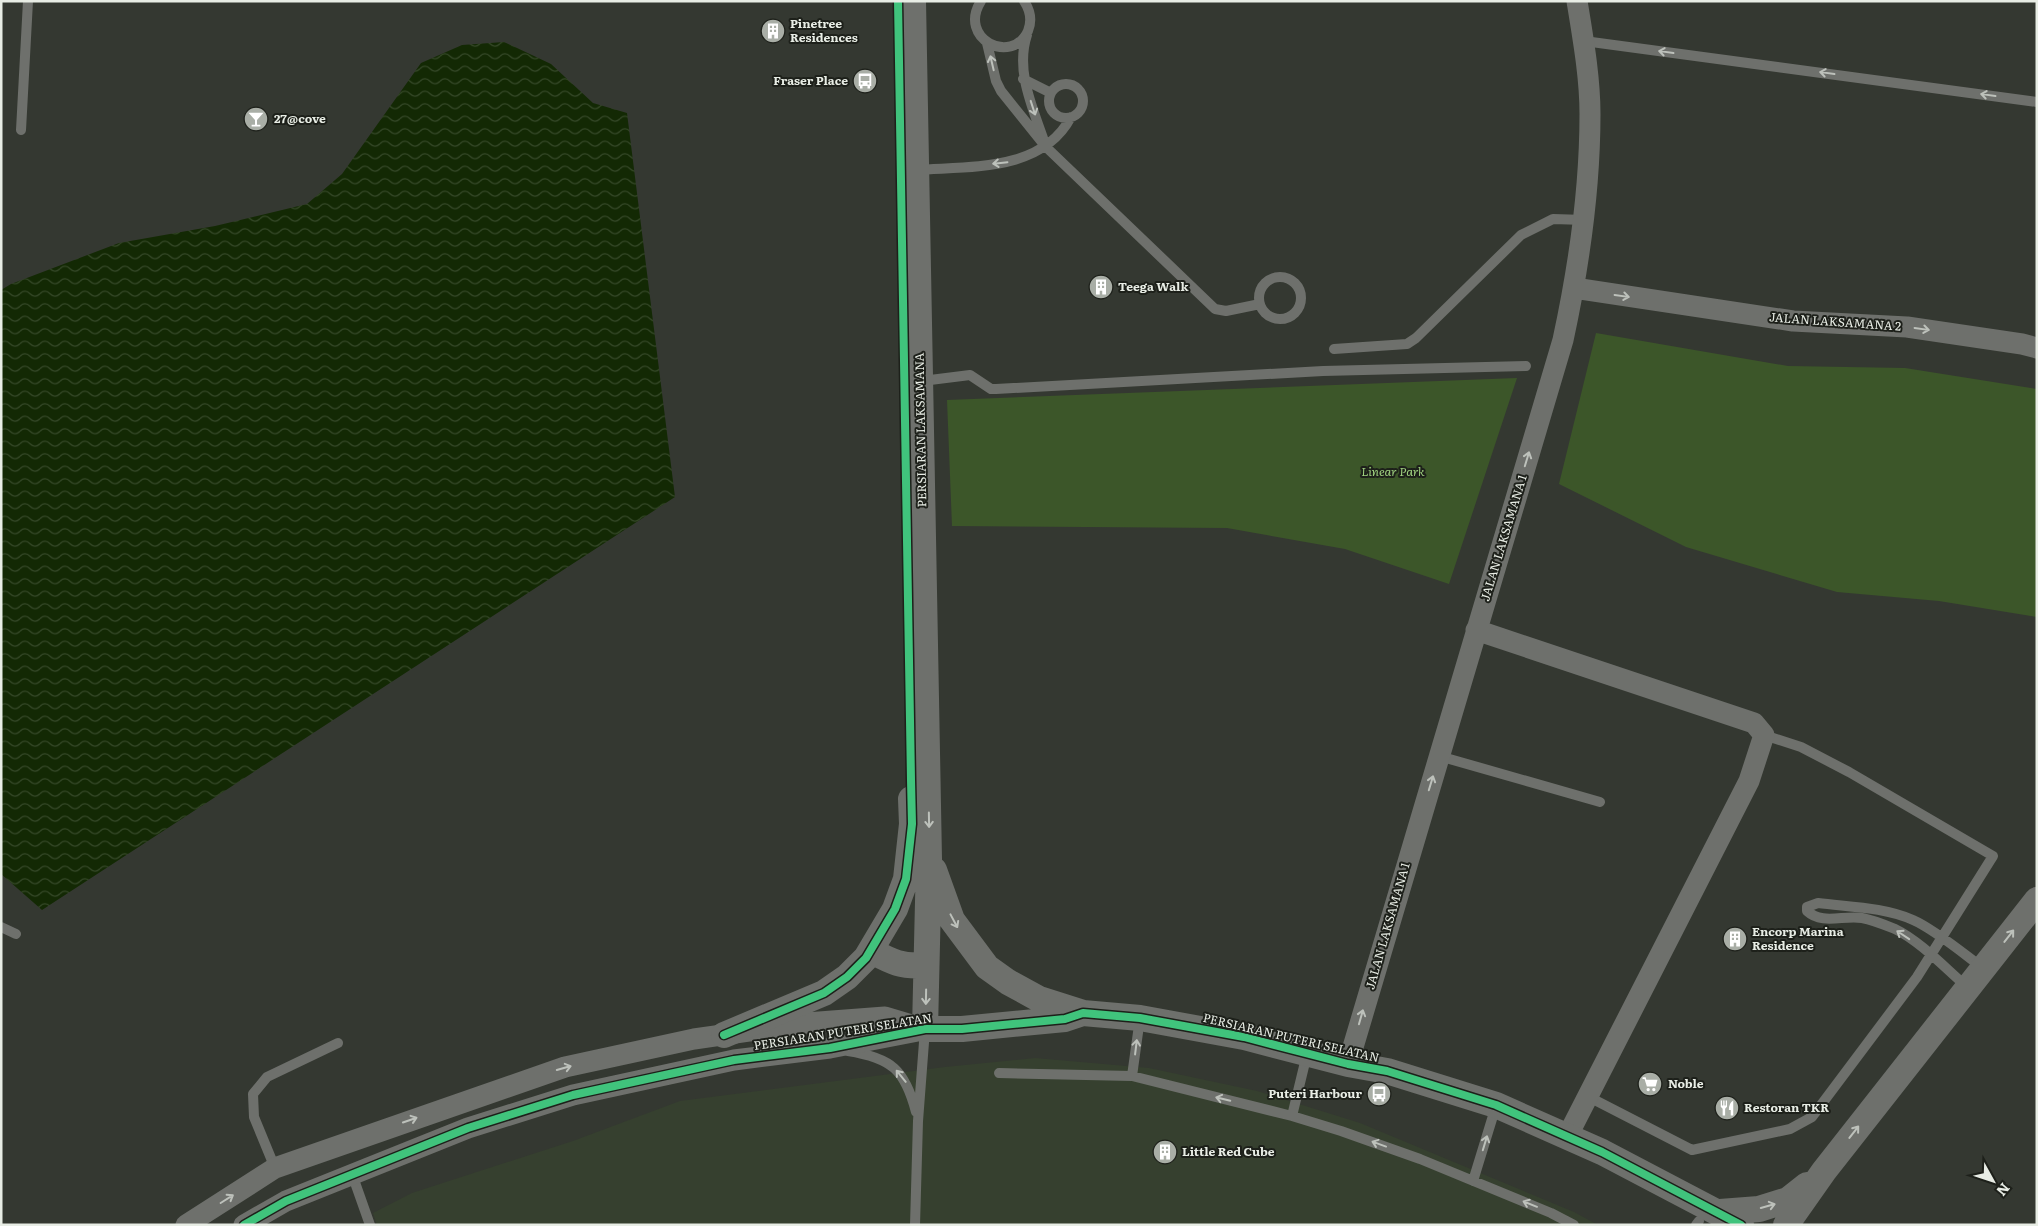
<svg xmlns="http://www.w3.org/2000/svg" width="2038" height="1226" font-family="Literata,serif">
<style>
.built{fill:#36402f}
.green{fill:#3c5629}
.water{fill:url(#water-waves)}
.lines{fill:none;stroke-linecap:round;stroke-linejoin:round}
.service{stroke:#6e706c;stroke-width:10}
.minor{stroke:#6e706c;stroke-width:21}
.tertiary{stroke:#6e706c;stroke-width:26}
.cycleway-casing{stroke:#1d201a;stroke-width:11}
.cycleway{stroke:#40c37c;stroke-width:8}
.oneway{stroke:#bdc1bb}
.labels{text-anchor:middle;stroke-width:4;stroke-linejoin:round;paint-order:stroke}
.poi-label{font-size:12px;font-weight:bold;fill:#e8ede5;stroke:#1d201a;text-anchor:start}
.street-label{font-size:12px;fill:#e8ede5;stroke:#1d201a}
.park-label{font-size:12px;font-style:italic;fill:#9fd17f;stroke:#1d201a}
</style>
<defs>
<pattern id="water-waves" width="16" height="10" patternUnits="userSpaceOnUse" patternTransform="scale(1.25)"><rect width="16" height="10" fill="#132904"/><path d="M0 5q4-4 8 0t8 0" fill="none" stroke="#354828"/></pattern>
</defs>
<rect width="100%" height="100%" fill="#343831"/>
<!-- built -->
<path class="built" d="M1035 1058 1149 1068 1257 1091 1360 1123 1574 1212 1598 1225H377L373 1213 412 1193 573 1141 680 1101 945 1067Z"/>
<!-- green -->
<path class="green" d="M1596 333 1788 366 1905 368 2037 389V617L1939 601 1837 592 1686 547 1559 484Z
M1517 378 1449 584 1345 549 1227 528 952 526 947 400Z"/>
<!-- water -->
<path class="water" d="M504 42 551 64 593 103 627 113 675 497 42 910 1 874V290L11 284 119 243 215 226 307 204 342 174 421 63 462 45Z"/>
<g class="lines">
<!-- service -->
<path class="service" d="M981 1C957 39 1012 66 1028 31 1032 21 1030 10 1024 1
M1027 35C1015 71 1033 108 1044 141
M1584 41 2037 102
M987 43 996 81 1001 91 1046 147 1215 309 1226 311 1260 304
M1023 79 1051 93
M1049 101a17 17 0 1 1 34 0a17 17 0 1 1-34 0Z
M21 130 28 1
M917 170C970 166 1042 172 1071 117
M1259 298a21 21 0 1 1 42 0a21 21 0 1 1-42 0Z
M1334 349 1407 344 1416 338 1521 235 1553 219 1585 220
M922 381 970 375 991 389H996L1323 371 1526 366
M1439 756 1600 802
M1 927 16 934
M1967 987C1946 969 1920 941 1895 929 1885 925 1873 920 1862 918 1843 915 1822 925 1807 911V907L1818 903C1849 907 1884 907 1913 920 1934 929 1964 954 1983 968
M848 1051C892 1058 905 1070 916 1112
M999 1073 1132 1076 1292 1116 1341 1131 1420 1159 1551 1213 1574 1225
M1132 1076 1140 1018
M1587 1096 1692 1150 1790 1129 1812 1117 1917 977 1993 856 1849 772 1801 747 1764 735
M1292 1116 1307 1054
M275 1168 254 1117 253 1094 267 1077 338 1043
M352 1174 370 1225
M1473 1181 1496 1106
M915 1225 918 1121 925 1029
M1696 1225 1699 1221"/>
<!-- minor -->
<path class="minor" d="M1574 288 1793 321 1907 327 2022 344 2037 348
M1476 630 1754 723 1764 735 1749 781 1567 1137
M1348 1064 1563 340C1579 266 1590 191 1590 114 1590 77 1583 38 1577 1
M186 1225 275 1168 565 1067 694 1039 806 1023 885 1017 925 1029
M244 1225 286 1201 468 1128 573 1095 734 1060 830 1048 923 1030"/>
<!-- tertiary -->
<path class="tertiary" d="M913 1 929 859 925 1029H962L1065 1019 1083 1013 1140 1018 1244 1037 1348 1064 1387 1071 1496 1105 1602 1152 1741 1225
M934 870 952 920 987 967 1008 982 1039 999 1083 1013
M871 951C892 962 901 967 926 965
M724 1035 824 993 847 977 866 958 895 909 906 879 912 824 911 799
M1720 1212 1759 1209 1788 1200 1807 1185
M1786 1225 1824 1171 2037 900"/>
<!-- cycleway casing -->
<g class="cycleway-casing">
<path id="cycleway" d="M724 1035 824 993 847 977 866 958 895 909 906 879 912 824 911 780 898 1
M244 1225 286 1201 468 1128 573 1095 734 1060 830 1048 925 1029H962L1065 1019 1083 1013 1140 1018 1244 1037 1348 1064 1387 1071 1496 1105 1602 1152 1741 1225"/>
</g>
<!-- cycleway -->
<use href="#cycleway" class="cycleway"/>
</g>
<!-- one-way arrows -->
<defs><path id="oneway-shaft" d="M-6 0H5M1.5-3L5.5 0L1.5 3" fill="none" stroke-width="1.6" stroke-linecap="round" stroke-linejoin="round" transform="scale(1.25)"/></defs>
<g class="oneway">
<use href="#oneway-shaft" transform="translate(1666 52) rotate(-172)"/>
<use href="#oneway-shaft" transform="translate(992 63) rotate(-103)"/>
<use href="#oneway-shaft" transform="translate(1827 73) rotate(-172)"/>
<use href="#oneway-shaft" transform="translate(1988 95) rotate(-172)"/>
<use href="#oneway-shaft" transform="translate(1033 108) rotate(72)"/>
<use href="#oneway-shaft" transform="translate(1000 163) rotate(174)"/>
<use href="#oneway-shaft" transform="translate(1622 296) rotate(8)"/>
<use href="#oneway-shaft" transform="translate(1922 329) rotate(8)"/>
<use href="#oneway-shaft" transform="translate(1527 459) rotate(-73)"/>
<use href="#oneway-shaft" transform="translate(1431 783) rotate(-73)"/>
<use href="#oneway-shaft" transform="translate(929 820) rotate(89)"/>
<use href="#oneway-shaft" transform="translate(954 921) rotate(62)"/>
<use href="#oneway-shaft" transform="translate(1903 935) rotate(-146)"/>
<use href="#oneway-shaft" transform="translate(2009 936) rotate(-52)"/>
<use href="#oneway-shaft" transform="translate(926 997) rotate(91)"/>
<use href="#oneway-shaft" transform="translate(1361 1017) rotate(-74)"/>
<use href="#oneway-shaft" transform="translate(1136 1047) rotate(-83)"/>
<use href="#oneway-shaft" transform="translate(564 1068) rotate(-16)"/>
<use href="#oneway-shaft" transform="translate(901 1076) rotate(-129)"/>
<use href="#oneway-shaft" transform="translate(1223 1099) rotate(-166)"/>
<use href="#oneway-shaft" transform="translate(410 1120) rotate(-19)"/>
<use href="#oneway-shaft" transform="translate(1854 1132) rotate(-52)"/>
<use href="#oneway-shaft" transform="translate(1485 1143) rotate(-73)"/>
<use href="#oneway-shaft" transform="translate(1379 1144) rotate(-160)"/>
<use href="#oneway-shaft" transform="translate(227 1199) rotate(-32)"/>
<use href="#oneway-shaft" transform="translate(1530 1204) rotate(-158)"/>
<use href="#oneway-shaft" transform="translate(1768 1206) rotate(-16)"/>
</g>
<!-- icons -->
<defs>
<g id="building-disc" transform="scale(1.25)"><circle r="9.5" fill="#a9aea6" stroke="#1d201a"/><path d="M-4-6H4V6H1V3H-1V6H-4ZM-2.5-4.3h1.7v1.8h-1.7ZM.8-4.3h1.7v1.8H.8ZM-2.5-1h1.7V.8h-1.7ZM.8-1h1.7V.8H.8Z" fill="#fff"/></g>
<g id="bus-disc" transform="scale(1.25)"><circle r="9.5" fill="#a9aea6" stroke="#1d201a"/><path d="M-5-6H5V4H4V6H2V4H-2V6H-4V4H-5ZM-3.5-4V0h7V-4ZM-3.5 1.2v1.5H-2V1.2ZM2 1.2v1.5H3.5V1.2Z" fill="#fff"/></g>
<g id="bar-disc" transform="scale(1.25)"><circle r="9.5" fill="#a9aea6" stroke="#1d201a"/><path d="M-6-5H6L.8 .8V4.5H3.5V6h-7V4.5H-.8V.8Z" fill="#fff"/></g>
<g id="supermarket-disc" transform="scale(1.25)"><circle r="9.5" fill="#a9aea6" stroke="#1d201a"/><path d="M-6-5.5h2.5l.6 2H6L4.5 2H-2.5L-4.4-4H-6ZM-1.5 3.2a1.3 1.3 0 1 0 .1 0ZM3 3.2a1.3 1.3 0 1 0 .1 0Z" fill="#fff"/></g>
<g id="restaurant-disc" transform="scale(1.25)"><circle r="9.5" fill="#a9aea6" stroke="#1d201a"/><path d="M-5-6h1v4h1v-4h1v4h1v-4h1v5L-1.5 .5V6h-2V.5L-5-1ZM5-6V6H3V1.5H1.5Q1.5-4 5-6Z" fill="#fff"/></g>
</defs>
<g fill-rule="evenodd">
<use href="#building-disc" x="773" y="31"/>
<use href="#bus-disc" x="865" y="81"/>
<use href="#bar-disc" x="256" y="119"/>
<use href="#building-disc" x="1101" y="287"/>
<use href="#building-disc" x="1735" y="939"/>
<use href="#supermarket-disc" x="1650" y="1084"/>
<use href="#bus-disc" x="1379" y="1094"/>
<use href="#restaurant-disc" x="1727" y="1108"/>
<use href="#building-disc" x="1165" y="1152"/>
</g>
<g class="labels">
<!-- poi labels -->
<g class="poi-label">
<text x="790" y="28">Pinetree<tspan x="790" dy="14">Residences</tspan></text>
<text x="848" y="85" text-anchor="end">Fraser Place</text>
<text x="274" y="123">27@cove</text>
<text x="1118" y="291">Teega Walk</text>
<text x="1752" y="936">Encorp Marina<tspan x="1752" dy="14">Residence</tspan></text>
<text x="1668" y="1088">Noble</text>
<text x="1362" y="1098" text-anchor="end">Puteri Harbour</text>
<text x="1744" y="1112">Restoran TKR</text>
<text x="1182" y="1156">Little Red Cube</text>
</g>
<!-- street labels -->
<g class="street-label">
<text transform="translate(1835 322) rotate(4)" y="4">JALAN LAKSAMANA 2</text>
<text transform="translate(921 430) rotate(-91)" y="4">PERSIARAN LAKSAMANA</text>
<text transform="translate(1504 538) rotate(-73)" y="4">JALAN LAKSAMANA 1</text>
<text transform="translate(1388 926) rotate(-74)" y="4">JALAN LAKSAMANA 1</text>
<text transform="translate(843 1032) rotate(-9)" y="4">PERSIARAN PUTERI SELATAN</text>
<text transform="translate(1291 1038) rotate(13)" y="4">PERSIARAN PUTERI SELATAN</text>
</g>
<!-- park labels -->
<g class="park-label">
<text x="1393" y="476">Linear Park</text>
</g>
</g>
<!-- border -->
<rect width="2038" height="1226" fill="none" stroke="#e8ede5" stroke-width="5"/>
<!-- north arrow -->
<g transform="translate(1993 1181) rotate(130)" stroke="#1d201a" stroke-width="4" paint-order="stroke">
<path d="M0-4L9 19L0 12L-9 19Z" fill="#e8ede5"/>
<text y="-8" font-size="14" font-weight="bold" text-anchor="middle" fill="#e8ede5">N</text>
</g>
</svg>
